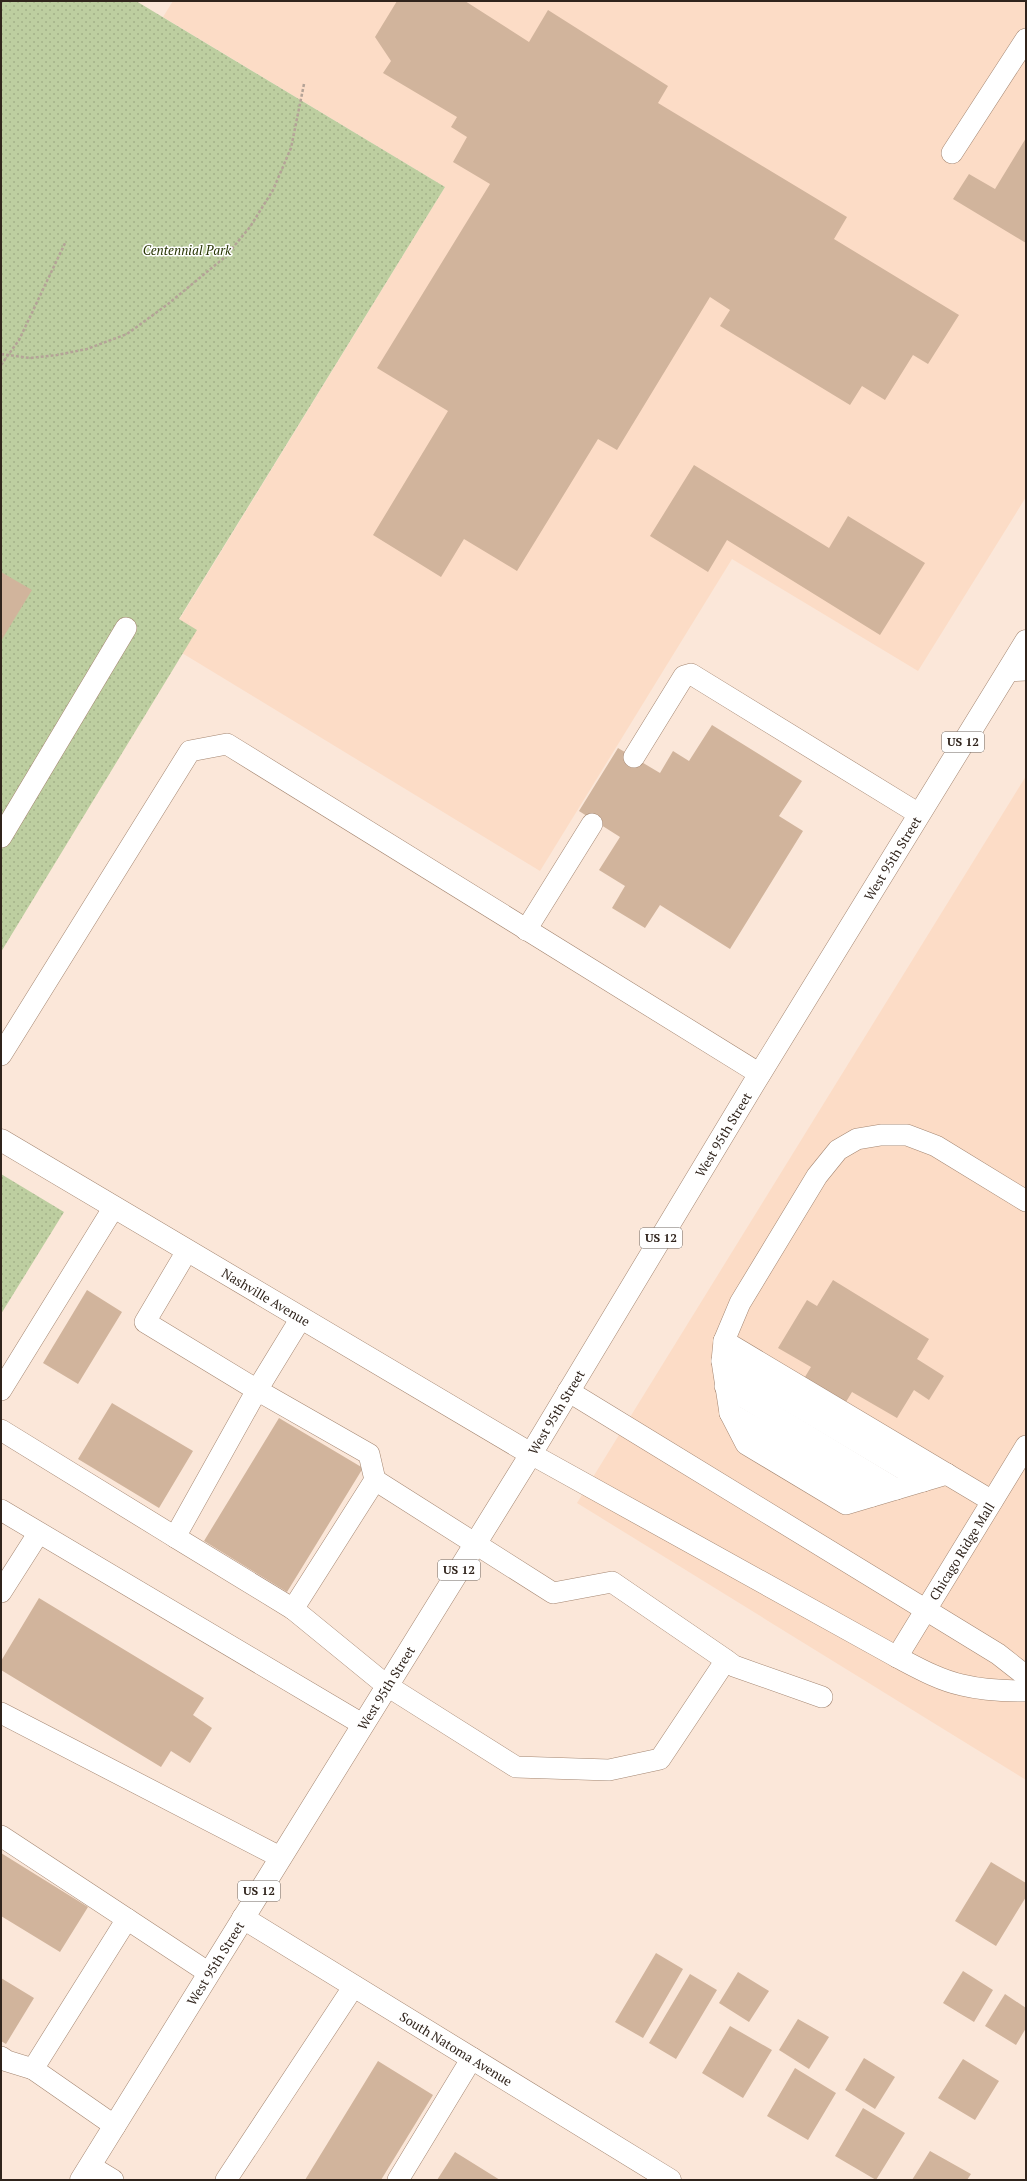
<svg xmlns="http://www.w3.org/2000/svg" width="1027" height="2181" font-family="'PT Serif',serif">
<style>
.built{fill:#fcdcc6}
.park{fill:url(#park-dots)}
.building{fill:#d1b49c}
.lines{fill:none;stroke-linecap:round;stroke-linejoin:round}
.service-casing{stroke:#a48671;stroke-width:22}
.minor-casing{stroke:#a48671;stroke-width:23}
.primary-casing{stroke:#a48671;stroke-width:23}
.path{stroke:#b4a397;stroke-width:2.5;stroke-dasharray:3 2;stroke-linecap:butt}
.service{stroke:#fff;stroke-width:21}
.minor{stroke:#fff;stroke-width:22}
.primary{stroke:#fff;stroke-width:22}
.labels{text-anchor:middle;stroke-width:3;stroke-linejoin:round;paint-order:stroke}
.shield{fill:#fff;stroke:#6e6660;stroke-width:1}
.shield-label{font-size:12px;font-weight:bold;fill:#30241c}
.park-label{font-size:13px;font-style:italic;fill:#283604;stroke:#fff}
.street-label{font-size:13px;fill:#30241c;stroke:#fff}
</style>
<defs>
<pattern id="park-dots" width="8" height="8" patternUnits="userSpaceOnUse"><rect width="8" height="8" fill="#bdcea0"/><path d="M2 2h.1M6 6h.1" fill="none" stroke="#a3b189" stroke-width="1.8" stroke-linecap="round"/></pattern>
</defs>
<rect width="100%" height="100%" fill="#fbe7d9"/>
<!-- built -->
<path class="built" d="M173 1H1026V497L918 671 732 559 540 871 182 653 196 630 179 620 445 187 163 17Z
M1026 776V1780L577 1503Z"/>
<!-- park -->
<path class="park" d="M1 1H136L445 187 179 619 197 630 1 952Z
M1 1174 64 1212 1 1314Z"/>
<!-- building -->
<path class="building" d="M397 1H465L529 42 548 10 668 86 658 103 847 217 834 239 959 315 928 364 913 355 885 400 862 386 850 405 720 326 730 310 710 297 617 450 598 439 517 571 464 539 441 577 373 535 448 411 377 368 490 184 453 162 467 137 451 127 457 117 383 73 391 61 375 37Z
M1026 138V243L953 199 969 174 995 189Z
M694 465 829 548 848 516 925 563 880 635 727 540 708 572 650 536Z
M1 572 32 590 1 641Z
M712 725 802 781 779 816 803 831 730 949 660 905 645 928 612 908 625 886 599 870 620 837 579 811 618 748 660 773 673 751 689 761Z
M833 1280 929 1339 917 1359 944 1376 929 1400 914 1390 897 1418 852 1392 795 1486 754 1461 811 1367 778 1348 807 1300 817 1306Z
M87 1290 122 1312 78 1384 43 1363Z
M112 1403 193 1451 159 1508 78 1459Z
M279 1418 363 1468 287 1592 204 1541Z
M39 1598 204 1698 193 1715 212 1728 190 1763 171 1751 161 1767 1 1670V1661Z
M1 1853 88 1907 60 1952 1 1916Z
M991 1862 1026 1883V1897L996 1946 955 1921Z
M656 1953 683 1969 643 2038 615 2022Z
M963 1971 993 1990 974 2022 943 2003Z
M738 1972 769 1991 749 2022 719 2003Z
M690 1974 717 1990 676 2059 649 2043Z
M1 1978 34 1998 6 2044 1 2041Z
M1005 1994 1026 2008V2028L1016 2045 985 2026Z
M798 2019 829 2037 809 2069 779 2050Z
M730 2026 772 2050 743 2098 702 2073Z
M864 2058 895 2077 875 2109 845 2090Z
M963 2059 999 2081 975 2120 938 2098Z
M378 2061 433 2095 381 2180H305Z
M795 2068 836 2093 808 2140 767 2116Z
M863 2108 905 2133 876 2180 835 2156Z
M930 2151 971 2174 967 2180H912Z
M455 2152 500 2180H437Z"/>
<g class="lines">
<!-- service casing -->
<g class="service-casing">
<g id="service">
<path d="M952 153 1026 39"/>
<path d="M1008 671 1026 670"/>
<path d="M634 757 684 676 691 674 919 814"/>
<path d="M1 837 126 628"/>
<path d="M526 930 592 824"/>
<path d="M1 1055 190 751 227 744 760 1074"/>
<path d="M187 1251 145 1322 257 1390 175 1537 293 1609"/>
<path d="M301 1318 257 1390 369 1454 375 1480"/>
<path d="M724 1341 992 1501"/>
<path d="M722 1361 923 1481"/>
<path d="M725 1386 896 1489"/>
<path d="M1 1390 114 1207"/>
<path d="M568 1391 998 1654 1026 1676"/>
<path d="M730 1413 872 1496"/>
<path d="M1 1430 175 1537"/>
<path d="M531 1454 897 1657C918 1668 939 1680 962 1685 982 1690 1005 1691 1026 1691"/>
<path d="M947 1474 846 1504 746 1444 730 1413 722 1361 724 1341 740 1303 817 1176 838 1150 857 1139 881 1135H907L936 1146 1026 1201"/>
<path d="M1 1510 362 1724"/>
<path d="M1 1592 38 1534"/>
<path id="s1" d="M897 1657 1026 1446"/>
<path d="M726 1660 660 1759 609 1770 516 1767 386 1685 293 1609 375 1480 553 1593 612 1582 726 1660 734 1666 822 1697"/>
<path d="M1 1713 280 1857"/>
<path d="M1 1836 209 1973"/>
<path d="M1 2057 7 2061 33 2069"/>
<path d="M115 2126 33 2069 127 1919"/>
<path d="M90 2166 113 2180"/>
<path d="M226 2180 354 1986"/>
<path d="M398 2180 472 2058"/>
</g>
</g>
<!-- minor casing -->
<g class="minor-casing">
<g id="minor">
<path id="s2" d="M1 1140 531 1454"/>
<path id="s3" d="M243 1918 670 2180"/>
</g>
</g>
<!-- primary casing -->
<g class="primary-casing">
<g id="primary">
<path id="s4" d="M81 2180 531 1454 753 1085 1026 641"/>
</g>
</g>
<!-- path -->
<path class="path" d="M1 354 30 358 57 355 87 349 127 334 168 304 225 257 250 227 273 190 291 148 304 84
M1 365 19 340 66 241"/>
<!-- service -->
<use href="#service" class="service"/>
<!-- minor -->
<use href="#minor" class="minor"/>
<!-- primary -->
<use href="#primary" class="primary"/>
</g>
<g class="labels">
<!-- shield labels -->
<g class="shield">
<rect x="942" y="732" width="42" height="20" rx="3"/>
<rect x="640" y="1228" width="42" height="20" rx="3"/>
<rect x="438" y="1560" width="42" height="20" rx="3"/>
<rect x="238" y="1881" width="42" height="20" rx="3"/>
</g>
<g class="shield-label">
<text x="963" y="746">US 12</text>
<text x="661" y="1242">US 12</text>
<text x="459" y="1574">US 12</text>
<text x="259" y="1895">US 12</text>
</g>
<!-- park labels -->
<g class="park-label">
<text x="187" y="255">Centennial Park</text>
</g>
<!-- street labels -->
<g class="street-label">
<text dy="5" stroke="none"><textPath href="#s4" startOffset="1551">West 95th Street</textPath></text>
<text dy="5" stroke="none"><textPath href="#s4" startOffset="1227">West 95th Street</textPath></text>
<text dy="5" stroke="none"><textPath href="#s2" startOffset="308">Nashville Avenue</textPath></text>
<text dy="5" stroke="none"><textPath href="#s4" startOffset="903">West 95th Street</textPath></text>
<text dy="5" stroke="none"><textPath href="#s1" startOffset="124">Chicago Ridge Mall</textPath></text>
<text dy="5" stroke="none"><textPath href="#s4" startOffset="579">West 95th Street</textPath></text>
<text dy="5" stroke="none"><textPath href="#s4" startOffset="255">West 95th Street</textPath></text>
<text dy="5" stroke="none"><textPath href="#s3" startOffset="250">South Natoma Avenue</textPath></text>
</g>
</g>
<!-- border -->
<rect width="1027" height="2181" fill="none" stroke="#30241c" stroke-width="4"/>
</svg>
